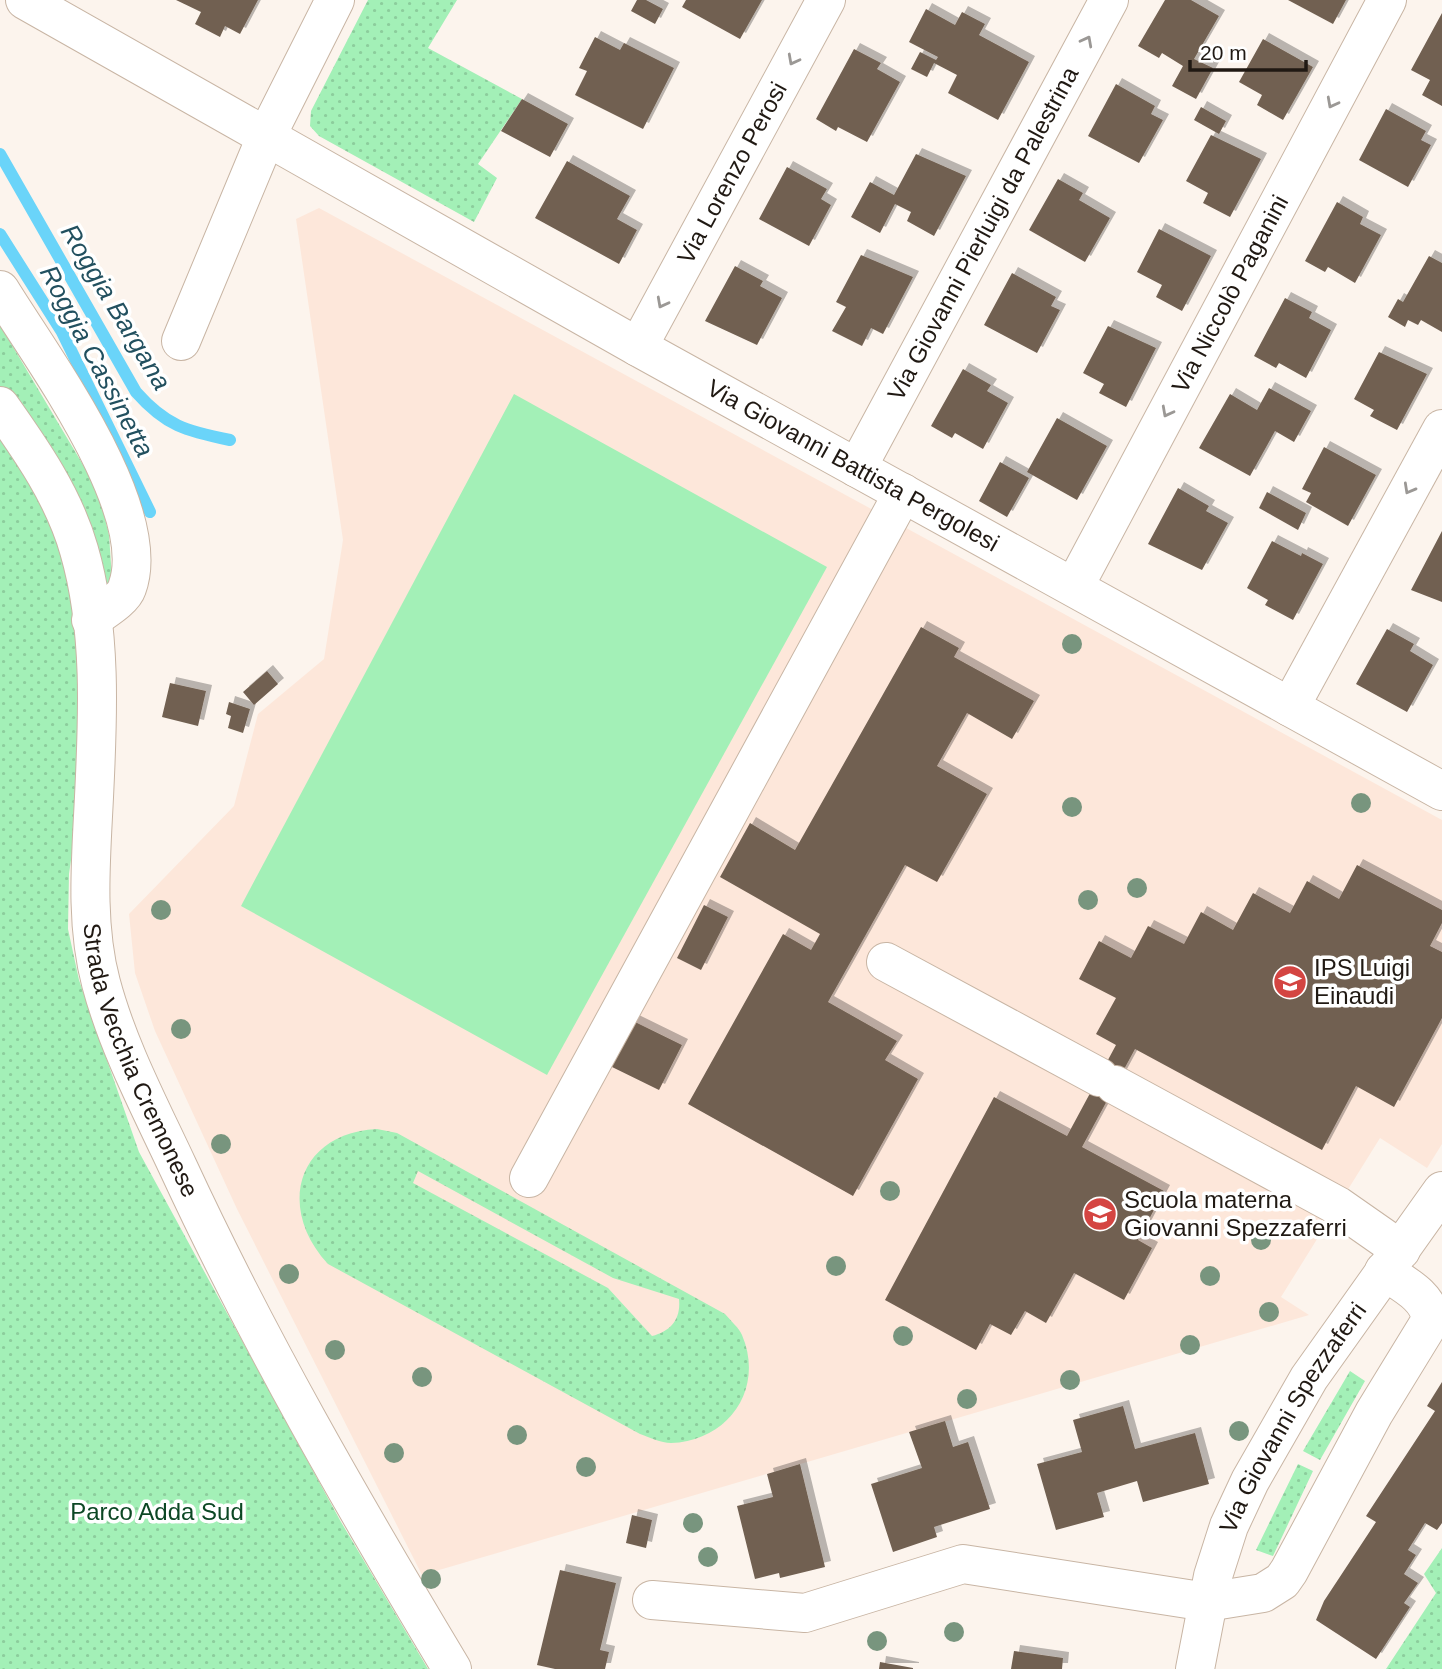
<svg xmlns="http://www.w3.org/2000/svg" width="1442" height="1669" font-family="Arial,sans-serif">
<style>
.education{fill:#fde7da}
.green{fill:url(#green-dots);fill-rule:evenodd}
.pitch{fill:#a3f0b7}
.lines{fill:none;stroke-linecap:round;stroke-linejoin:round}
.stream{stroke:#6ad4f9;stroke-width:12}
.building{fill:#716051;filter:url(#shadow)}
.minor-casing{stroke:#c8b5a4;stroke-width:40}
.minor{stroke:#fff;stroke-width:38}
.tree{fill:#78957e}
.oneway{stroke:#9b9895}
.labels{text-anchor:middle;stroke-width:7;stroke-linejoin:round;paint-order:stroke}
.street-label{font-size:24px;fill:#201913;stroke:#fff}
.poi-label{font-size:24px;fill:#201913;stroke:#fff;text-anchor:start}
.park-label{font-size:24px;fill:#0c4724;stroke:#fff}
.water-label{font-size:26px;font-style:italic;fill:#22505f;stroke:#fff}
</style>
<defs>
<pattern id="green-dots" width="8" height="8" patternUnits="userSpaceOnUse" patternTransform="scale(1.75)"><rect width="8" height="8" fill="#a3f0b7"/><path d="M2 2h.1M6 6h.1" fill="none" stroke="#8ccd9c" stroke-width="1.8" stroke-linecap="round"/></pattern>
<filter id="shadow"><feDropShadow dx="6" dy="-6" stdDeviation="0" flood-color="#0004"/></filter>
</defs>
<rect width="100%" height="100%" fill="#fcf4ed"/>
<!-- education -->
<path class="education" d="M319 208 1442 820V1144L1427 1168 1380 1138 1281 1297 1309 1315 422 1575 237 1209 155 1031 135 973 129 914 234 806 258 714 324 659 343 540 296 219Z"/>
<!-- green -->
<path class="green" d="M368 0H457L428 48 522 99 478 164 497 178 474 222 319 136 310 126 311 111Z
M0 325 98 490 109 535 112 578 69 874 68 929 79 980 139 1152 341 1522 428 1669H0Z
M377 1129 397 1133 725 1314C730 1320 739 1328 742 1335 765 1389 728 1441 671 1443 661 1443 649 1437 640 1434L328 1264C276 1208 297 1133 377 1129ZM418 1171 613 1278 679 1299C681 1319 671 1331 652 1336L608 1288 413 1183Z
M1350 1371 1365 1381 1320 1460 1303 1451Z
M1298 1464 1313 1471 1273 1556 1256 1550Z
M1442 1548V1669H1386L1436 1593 1424 1574Z"/>
<!-- pitch -->
<path class="pitch" d="M514 394 827 567 547 1075 241 906Z"/>
<g class="lines">
<!-- stream -->
<path class="stream" d="M0 154 136 392C166 426 186 431 230 440
M0 234 62 332 150 512"/>
</g>
<!-- building -->
<path class="building" d="M176 0H258L240 34 225 26 220 37 195 24 201 12Z
M637 0H646L663 9 655 24 631 11Z
M686 0H762L740 39 682 7Z
M1165 0H1191L1219 16 1194 59 1213 68 1196 99 1172 86 1183 66 1162 53 1159 58 1138 46Z
M1288 0H1346L1333 24Z
M926 9 955 25 962 12 985 24 979 35 1029 62 998 120 948 93 957 75 934 63 927 77 911 69 920 52 936 60 938 57 909 42Z
M1442 13V106L1422 95 1430 80 1411 70Z
M595 37 620 50 624 43 674 68 643 129 575 95 587 71 579 68Z
M1263 39 1313 67 1283 120 1257 105 1262 95 1239 82Z
M854 49 881 63 877 69 900 82 867 142 838 127 836 131 816 119Z
M1116 84 1155 106 1151 114 1163 120 1139 163 1088 136Z
M522 99 568 124 550 157 501 131Z
M1201 107 1226 121 1219 134 1194 120Z
M1386 109 1426 131 1421 140 1431 145 1408 187 1359 160Z
M1211 135 1261 159 1230 217 1203 203 1208 193 1186 181Z
M916 154 966 176 934 236 907 221 911 212 895 204 880 233 851 217 870 182 894 195Z
M567 161 630 196 617 219 637 230 619 264 535 218Z
M787 167 827 189 821 199 831 205 809 246 759 219Z
M1058 179 1083 193 1079 200 1110 218 1085 262 1029 230Z
M1337 202 1363 217 1360 224 1381 235 1355 283 1328 267 1325 272 1305 261Z
M1159 229 1211 256 1182 311 1156 297 1162 285 1137 272Z
M861 255 913 277 883 334 871 328 862 346 832 331 846 307 836 302Z
M1429 256 1442 263V332L1421 320 1418 325 1408 320 1405 327 1388 317 1398 299 1403 302Z
M735 266 763 281 760 286 782 298 757 345 705 321Z
M1012 273 1056 297 1051 306 1060 310 1037 353 984 325Z
M1285 298 1312 312 1309 318 1331 330 1306 378 1279 363 1276 368 1254 356Z
M1108 326 1156 348 1126 407 1099 393 1104 384 1083 373Z
M1379 352 1427 374 1397 430 1370 416 1374 410 1354 399Z
M963 369 991 385 987 391 1008 403 983 449 955 433 952 438 931 426Z
M1269 388 1311 411 1294 442 1275 431 1250 476 1199 448 1230 394 1257 410Z
M1057 418 1107 446 1077 500 1027 472Z
M1324 447 1376 475 1348 526 1306 502 1311 493 1302 489Z
M1000 462 1029 478 1007 517 979 501Z
M1178 488 1209 506 1206 511 1228 523 1202 570 1148 544Z
M1267 492 1306 513 1298 530 1259 508Z
M1442 531V602L1411 590Z
M1272 541 1301 556 1302 553 1323 564 1293 620 1265 605 1268 600 1247 588Z
M921 627 959 648 954 657 1034 701 1012 739 967 713 937 766 987 794 937 882 905 865 828 1002 897 1041 885 1060 918 1079 853 1196 688 1104 783 934 811 950 820 934 720 877 750 823 795 850Z
M1387 629 1414 644 1410 651 1433 665 1407 712 1356 684Z
M267 671 278 684 254 705 243 692Z
M170 683 206 691 198 726 162 717Z
M229 702 250 709 243 733 228 728 231 716 226 714Z
M1357 865 1442 910V923L1430 946 1442 952V1018L1394 1107 1356 1086 1322 1150 1135 1049 1082 1147 1164 1191 1138 1240 1152 1248 1124 1300 1074 1273 1046 1323 1025 1311 1011 1335 990 1324 976 1350 885 1300 994 1097 1067 1136 1116 1045 1096 1034 1116 998 1079 979 1099 941 1131 958 1148 926 1184 944 1201 912 1233 930 1253 893 1290 913 1307 881 1339 899Z
M704 905 728 917 701 970 677 958Z
M633 1021 682 1045 659 1090 610 1066Z
M1442 1382V1523L1437 1530 1425 1523 1408 1550 1416 1555 1404 1574 1418 1583 1404 1603 1410 1607 1376 1659 1316 1620 1324 1601 1376 1522 1366 1516 1435 1411 1427 1406Z
M1123 1406 1135 1449 1195 1433 1209 1484 1143 1502 1137 1481 1097 1493 1104 1517 1056 1530 1037 1464 1082 1452 1073 1420Z
M945 1421 953 1447 968 1442 990 1509 934 1527 937 1537 893 1552 871 1484 922 1468 909 1432Z
M800 1464 825 1567 780 1578 779 1573 755 1579 737 1506 773 1497 767 1474Z
M632 1515 652 1520 646 1548 626 1543Z
M560 1570 616 1583 600 1650 609 1652 605 1669H555L537 1665Z
M1014 1651 1063 1658 1062 1669H1011Z
M880 1662 913 1668V1669H879Z"/>
<g class="lines">
<!-- minor casing -->
<g class="minor-casing">
<g id="minor">
<path id="s1" d="M25 0 638 347 1442 791"/>
<path d="M0 290C41 357 156 510 127 588 123 600 101 612 91 620"/>
<path d="M181 341 266 137 335 0"/>
<path id="s2" d="M638 347 826 0"/>
<path id="s3" d="M0 406C32 451 64 497 79 550 102 629 98 717 94 797 91 859 85 923 101 983 118 1047 150 1107 178 1167 258 1340 354 1506 452 1669"/>
<path id="s4" d="M857 468 1109 0"/>
<path id="s5" d="M1074 587 1387 0"/>
<path d="M1290 707 1442 429"/>
<path d="M886 962 1099 1077"/>
<path d="M1115 1085 1338 1206 1401 1250"/>
<path d="M529 1178 903 493"/>
<path d="M652 1600 805 1613 963 1564 1207 1602 1263 1593 1282 1581 1289 1571 1374 1413 1431 1320C1429 1296 1403 1284 1384 1271"/>
<path id="s6" d="M1195 1669 1213 1576 1229 1526 1250 1481 1309 1378 1442 1191"/>
</g>
</g>
<!-- minor -->
<use href="#minor" class="minor"/>
</g>
<!-- trees -->
<g class="tree">
<circle cx="1072" cy="644" r="10"/>
<circle cx="1361" cy="803" r="10"/>
<circle cx="1072" cy="807" r="10"/>
<circle cx="1137" cy="888" r="10"/>
<circle cx="1088" cy="900" r="10"/>
<circle cx="161" cy="910" r="10"/>
<circle cx="181" cy="1029" r="10"/>
<circle cx="221" cy="1144" r="10"/>
<circle cx="890" cy="1191" r="10"/>
<circle cx="1261" cy="1240" r="10"/>
<circle cx="836" cy="1266" r="10"/>
<circle cx="289" cy="1274" r="10"/>
<circle cx="1210" cy="1276" r="10"/>
<circle cx="1269" cy="1312" r="10"/>
<circle cx="903" cy="1336" r="10"/>
<circle cx="1190" cy="1345" r="10"/>
<circle cx="335" cy="1350" r="10"/>
<circle cx="422" cy="1377" r="10"/>
<circle cx="1070" cy="1380" r="10"/>
<circle cx="967" cy="1399" r="10"/>
<circle cx="1239" cy="1431" r="10"/>
<circle cx="517" cy="1435" r="10"/>
<circle cx="394" cy="1453" r="10"/>
<circle cx="586" cy="1467" r="10"/>
<circle cx="693" cy="1523" r="10"/>
<circle cx="708" cy="1557" r="10"/>
<circle cx="431" cy="1579" r="10"/>
<circle cx="954" cy="1632" r="10"/>
<circle cx="877" cy="1641" r="10"/>
</g>
<!-- one-way arrows -->
<defs><path id="oneway-chevron" d="M-2-3.5L2.5 0L-2 3.5" fill="none" stroke-width="1.6" stroke-linecap="round" stroke-linejoin="round" transform="scale(1.75)"/></defs>
<g class="oneway">
<use href="#oneway-chevron" transform="translate(1087 41) rotate(-62)"/>
<use href="#oneway-chevron" transform="translate(793 60) rotate(118)"/>
<use href="#oneway-chevron" transform="translate(1332 103) rotate(118)"/>
<use href="#oneway-chevron" transform="translate(662 303) rotate(118)"/>
<use href="#oneway-chevron" transform="translate(1167 412) rotate(118)"/>
<use href="#oneway-chevron" transform="translate(1409 489) rotate(119)"/>
</g>
<!-- icons -->
<defs>
<g id="university-disc" transform="scale(1.75)"><circle r="9.5" fill="#d44542" stroke="#fff"/><path d="M0-5L7-2L0 1L-7-2ZM-4 1L0 2.5L4 1V4Q0 6-4 4Z" fill="#fff"/></g>
<g id="school-disc" transform="scale(1.75)"><circle r="9.5" fill="#d44542" stroke="#fff"/><path d="M0-5L7-2L0 1L-7-2ZM-4 1L0 2.5L4 1V4Q0 6-4 4Z" fill="#fff"/></g>
</defs>
<g fill-rule="evenodd">
<use href="#university-disc" x="1290" y="982"/>
<use href="#school-disc" x="1100" y="1214"/>
</g>
<g class="labels">
<!-- street labels -->
<g class="street-label">
<text dy="8" stroke="none"><textPath href="#s2" startOffset="198">Via Lorenzo Perosi</textPath></text>
<text dy="8" stroke="none"><textPath href="#s4" startOffset="266">Via Giovanni Pierluigi da Palestrina</textPath></text>
<text dy="8" stroke="none"><textPath href="#s5" startOffset="332">Via Niccolò Paganini</textPath></text>
<text dy="8" stroke="none"><textPath href="#s1" startOffset="950">Via Giovanni Battista Pergolesi</textPath></text>
<text dy="8" stroke="none"><textPath href="#s3" startOffset="686">Strada Vecchia Cremonese</textPath></text>
<text dy="8" stroke="none"><textPath href="#s6" startOffset="273">Via Giovanni Spezzaferri</textPath></text>
</g>
<!-- poi labels -->
<g class="poi-label">
<text x="1314" y="976">IPS Luigi<tspan x="1314" dy="28">Einaudi</tspan></text>
<text x="1124" y="1208">Scuola materna<tspan x="1124" dy="28">Giovanni Spezzaferri</tspan></text>
</g>
<!-- park labels -->
<g class="park-label">
<text x="157" y="1520">Parco Adda Sud</text>
</g>
<!-- water labels -->
<g class="water-label">
<text transform="translate(116 307) rotate(59)" y="9">Roggia Bargana</text>
<text transform="translate(97 361) rotate(62)" y="9">Roggia Cassinetta</text>
</g>
</g>
<!-- scale -->
<path d="M1190 60v10h116v-10" fill="none" stroke="#201913" stroke-width="3.5"/>
<text x="1200" y="60" font-size="21" fill="#201913" stroke="#ffffff" stroke-width="5" paint-order="stroke">20 m</text>
</svg>
